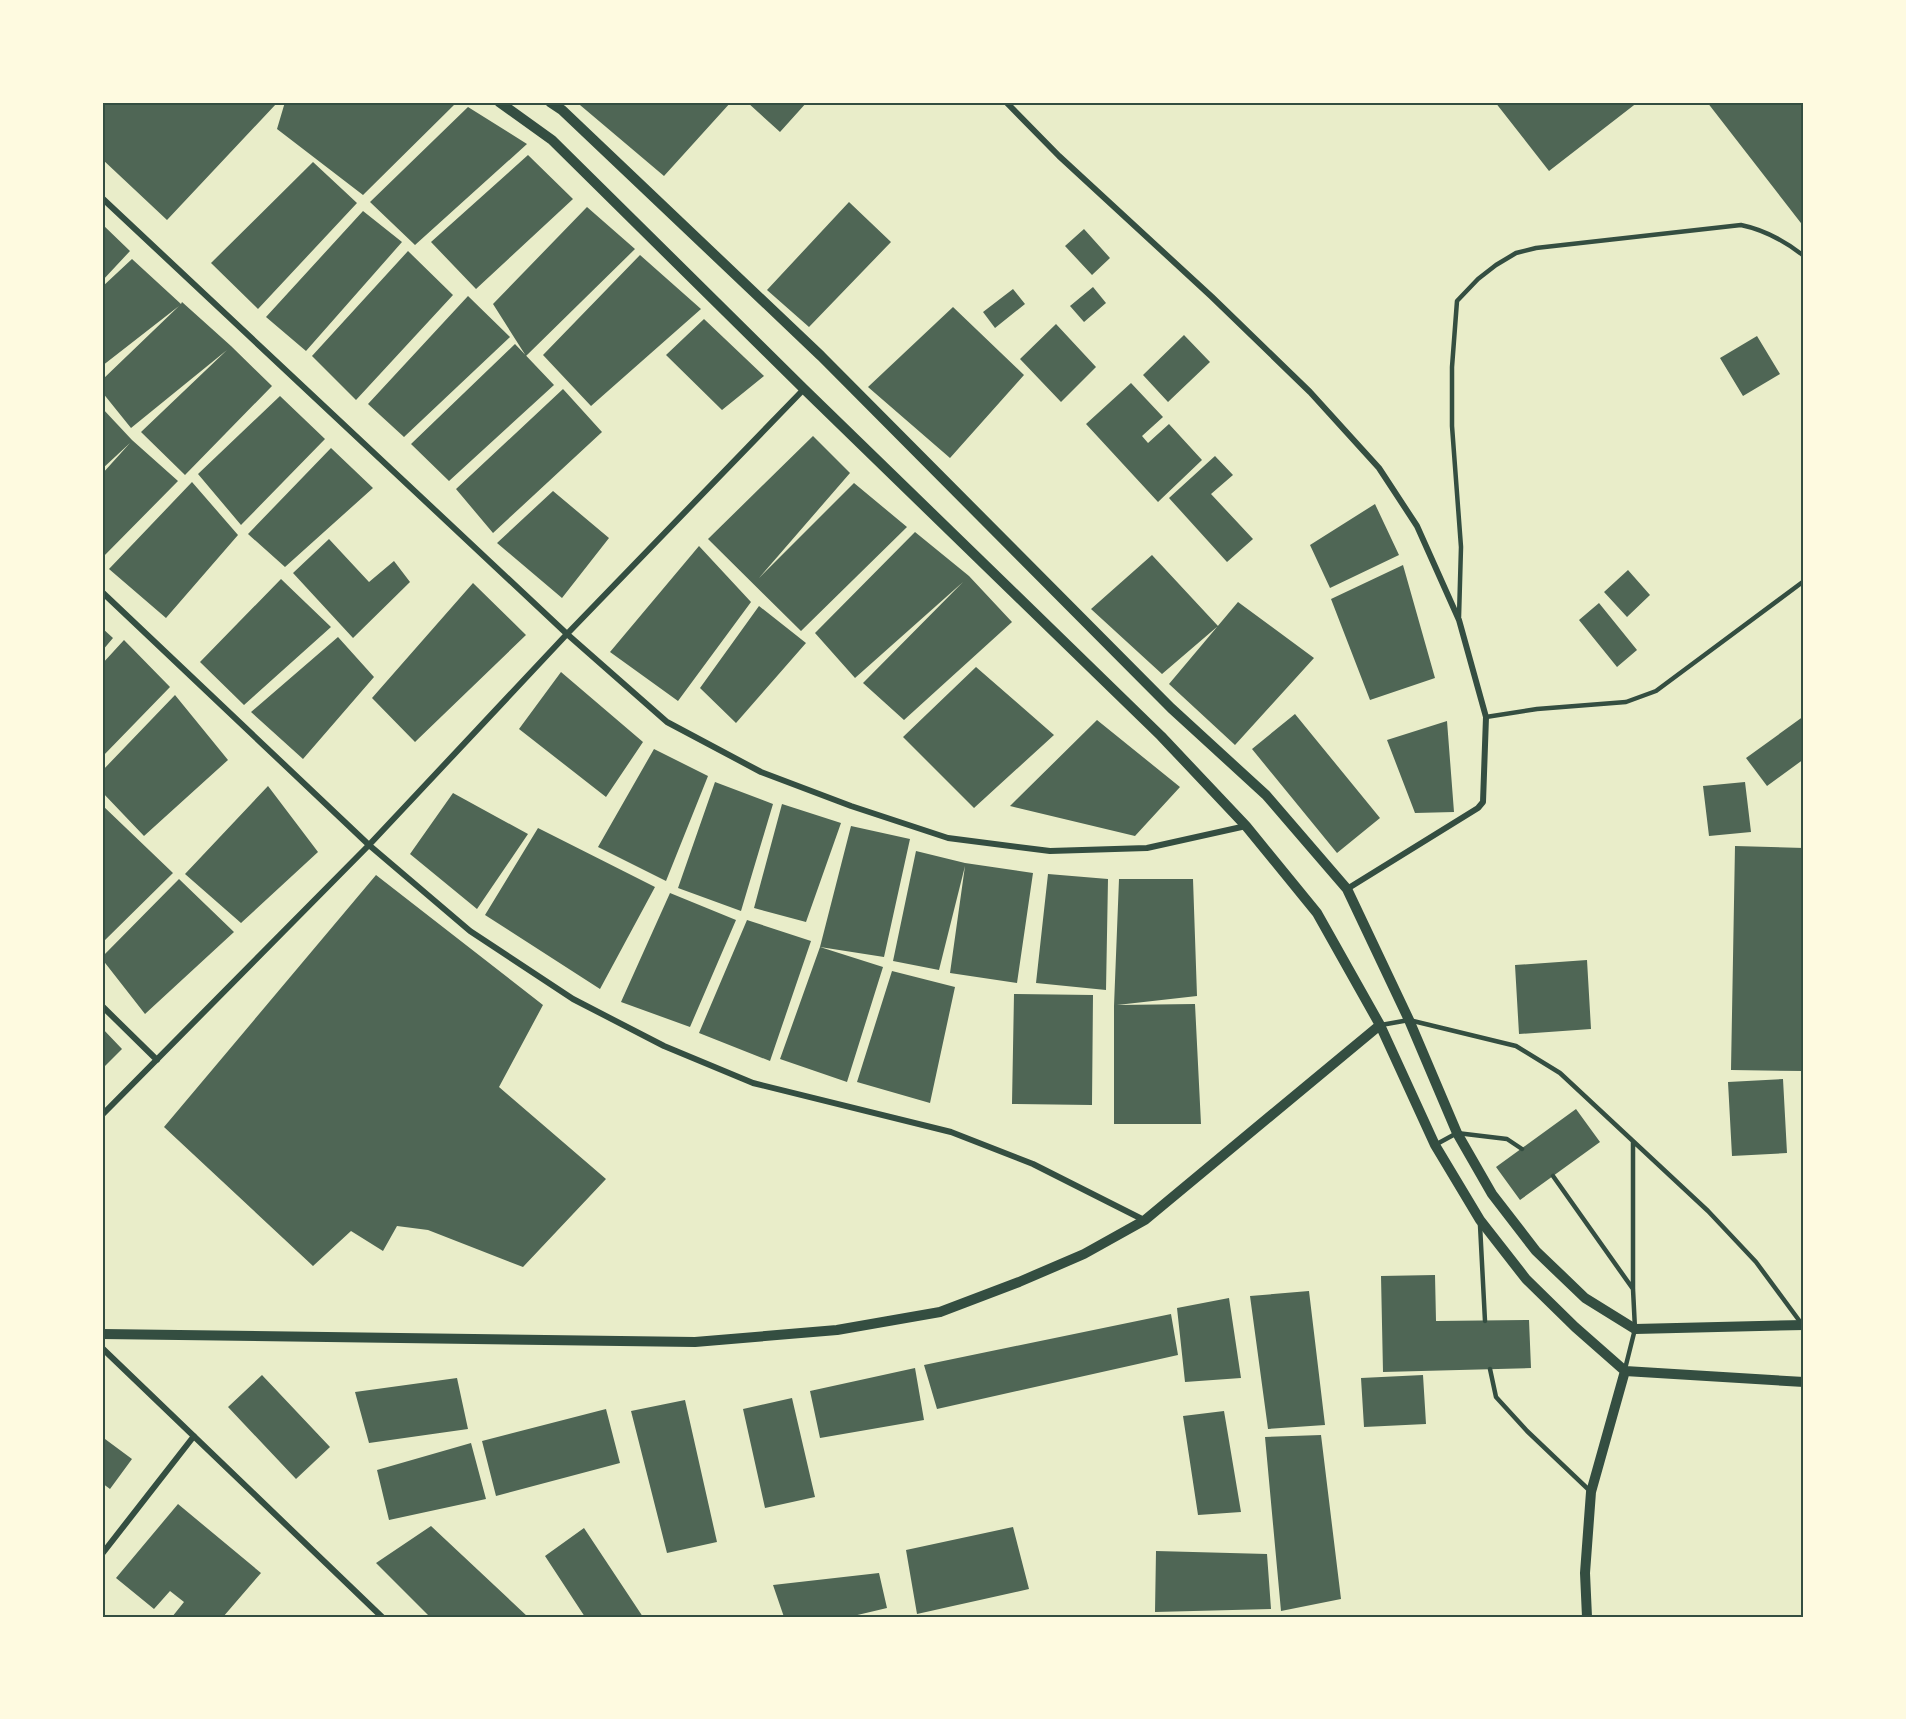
<svg xmlns="http://www.w3.org/2000/svg" width="1906" height="1719" font-family="Inter,sans-serif">
<style>
.building{fill:#4f6655}
.lines{fill:none;stroke-linecap:round;stroke-linejoin:round}
.service{stroke:#344e41;stroke-width:4.5}
.minor{stroke:#344e41;stroke-width:6}
.tertiary{stroke:#344e41;stroke-width:10}
.neatline{fill:none;stroke:#344e41;stroke-width:2}
</style>
<rect width="100%" height="100%" fill="#e9edc9"/>
<!-- building -->
<path class="building" d="M102 102H245L276 104 167 220 102 159Z
M285 102H405L455 104 363 195 277 129Z
M583 102H731L664 176 580 105Z
M747 102H807L780 132Z
M1495 102H1638L1549 171Z
M1707 102H1804V227Z
M468 107 527 144 415 245 370 202Z
M528 155 573 199 476 289 431 242Z
M313 162 357 203 258 309 211 263Z
M849 202 891 242 809 327 767 290Z
M587 207 635 249 526 356 493 304Z
M363 211 402 242 306 351 266 317Z
M102 224 130 251 102 281Z
M1084 229 1110 258 1092 275 1065 246Z
M408 251 453 295 356 400 312 356Z
M640 255 701 309 591 406 543 355Z
M132 259 181 304 182 302 231 346 272 386 185 475 141 432 227 350 131 428 102 392V380L179 306 102 366V287Z
M1093 287 1106 303 1084 322 1070 306Z
M1013 289 1025 304 995 328 983 312Z
M468 296 510 337 404 437 368 404Z
M953 307 1024 375 950 458 868 387Z
M704 319 764 376 722 410 666 355Z
M1056 324 1096 367 1061 402 1020 359Z
M1184 335 1210 362 1168 402 1143 375Z
M1757 336 1780 374 1743 396 1720 358Z
M515 344 554 385 449 481 411 444Z
M1131 383 1163 417 1142 436 1148 443 1169 424 1202 460 1158 502 1086 424Z
M563 389 602 432 493 533 456 489Z
M280 396 325 439 241 525 198 474Z
M102 408 132 440 178 481 102 558V474L130 443 102 469Z
M813 436 850 473 759 578 854 483 907 527 801 631 708 539Z
M331 448 373 488 285 567 248 534Z
M1215 456 1233 475 1211 494 1253 539 1227 562 1169 498Z
M192 482 238 535 166 618 109 569Z
M553 491 609 538 562 598 497 543Z
M1375 504 1399 555 1330 588 1310 545Z
M915 532 969 576 1012 622 904 720 863 683 963 582 855 678 815 633Z
M329 539 369 582 394 561 410 582 353 638 293 573Z
M699 546 751 602 678 701 610 652Z
M1152 555 1218 626 1162 674 1091 609Z
M1403 565 1435 678 1370 700 1331 599Z
M1628 570 1650 595 1627 617 1604 592Z
M281 579 331 627 244 705 200 662Z
M473 583 526 635 415 742 372 698Z
M1238 602 1314 658 1235 745 1169 684Z
M1599 603 1637 650 1617 667 1579 620Z
M759 606 806 643 736 723 700 688Z
M102 628 113 638 102 651Z
M338 637 374 677 303 759 251 712Z
M124 640 170 687 102 757V664Z
M976 667 1054 735 974 808 903 737Z
M561 672 643 742 606 797 519 729Z
M175 695 228 760 144 836 102 792V771Z
M1295 714 1380 818 1337 853 1252 749Z
M1804 716V759L1767 786 1746 758Z
M1097 720 1180 787 1135 836 1010 806Z
M1447 721 1454 812 1415 813 1387 740Z
M654 749 708 776 666 881 598 847Z
M715 782 773 804 741 911 678 888Z
M1745 782 1751 832 1709 836 1703 786Z
M268 786 318 852 241 923 185 874Z
M453 793 528 834 477 909 410 854Z
M782 804 841 823 806 922 754 908Z
M102 805 173 873 102 943Z
M851 826 910 839 884 957 820 947 883 967 847 1082 780 1059 820 947Z
M538 828 655 887 600 989 485 915Z
M1735 846 1804 848V1071L1731 1070Z
M916 851 965 863 1033 873 1017 983 950 973 965 866 939 970 893 961Z
M1048 874 1108 879 1106 990 1036 983Z
M376 875 543 1005 499 1087 606 1179 523 1267 428 1230 397 1226 383 1251 351 1231 313 1266 164 1127Z
M179 879 234 932 145 1014 102 959V957Z
M1119 879H1193L1197 996 1117 1005 1195 1004 1201 1124H1114V1006Z
M670 893 736 920 690 1027 621 1002Z
M747 920 811 941 770 1061 699 1033Z
M1587 960 1591 1029 1519 1034 1515 965Z
M892 971 955 987 930 1103 857 1082Z
M1014 994 1093 995 1092 1105 1012 1104Z
M102 1028 122 1049 102 1069Z
M1783 1079 1787 1153 1732 1156 1728 1082Z
M1576 1109 1600 1142 1520 1200 1496 1167Z
M1435 1275 1436 1321 1529 1320 1531 1368 1383 1372 1381 1276Z
M1309 1291 1325 1425 1268 1429 1250 1296Z
M1229 1298 1241 1378 1185 1382 1177 1308Z
M1171 1314 1178 1355 937 1409 924 1365Z
M915 1368 924 1420 820 1438 810 1391Z
M262 1375 330 1447 296 1479 228 1407Z
M1423 1375 1426 1424 1364 1427 1361 1378Z
M457 1378 468 1429 369 1443 355 1392Z
M792 1398 815 1497 765 1508 743 1409Z
M685 1400 717 1542 667 1553 631 1411Z
M606 1409 620 1463 496 1496 482 1441Z
M1224 1411 1241 1512 1198 1515 1183 1416Z
M1321 1435 1341 1599 1281 1611 1265 1437Z
M105 1439 132 1459 110 1489 102 1483V1443Z
M471 1443 486 1499 389 1520 377 1470Z
M178 1504 261 1573 223 1617H172L184 1602 170 1591 154 1609 116 1578Z
M431 1526 528 1617H430L376 1563Z
M1013 1527 1029 1589 917 1614 906 1550Z
M584 1528 643 1617H585L545 1556Z
M1156 1551 1267 1554 1271 1609 1155 1612Z
M879 1573 887 1608 849 1617H784L773 1585Z"/>
<g class="lines">
<!-- service -->
<path class="service" d="M1459 617 1461 547 1452 426V367L1457 301 1478 279 1496 265 1516 253 1536 248 1741 225C1765 230 1785 241 1804 256
M1486 717 1537 709 1626 702 1656 691 1804 581
M1381 1025 1409 1020 1516 1046 1560 1073 1708 1211 1756 1262 1801 1323
M1435 1145 1457 1133 1507 1139 1522 1149
M1553 1176 1633 1289
M1480 1225 1485 1321
M1490 1369 1496 1397 1527 1431 1589 1490
M1625 1369 1635 1329 1633 1289V1141"/>
<!-- minor -->
<path class="minor" d="M1006 102 1059 156 1212 297 1310 392 1379 468 1417 526 1459 620 1486 717 1483 802 1478 808 1347 889
M102 198 567 634 667 722 761 772 851 806 948 838 1050 851 1147 848 1246 826
M102 592 369 845 470 931 573 999 664 1046 753 1083 951 1132 1033 1164 1144 1220
M102 1006 157 1060
M102 1115 369 845 567 634 804 389
M102 1348 382 1617
M102 1554 194 1436"/>
<!-- tertiary -->
<path class="tertiary" d="M499 102 552 140 804 389 1161 736 1246 826 1317 913 1380 1025 1435 1145 1480 1220 1526 1279 1575 1327 1625 1371
M550 102 562 110 821 356 1171 708 1266 795 1347 889 1409 1020 1457 1133 1492 1194 1536 1251 1585 1298 1635 1329 1804 1325
M102 1334 695 1342 837 1330 940 1312 1019 1282 1084 1254 1145 1220 1380 1025
M1625 1371 1804 1382
M1587 1617 1585 1573 1591 1492 1625 1371"/>
</g>
<!-- border -->
<rect width="1906" height="1719" fill="none" stroke="#fefae0" stroke-width="207"/>
<rect x="104" y="104" width="1698" height="1512" class="neatline"/>
</svg>
